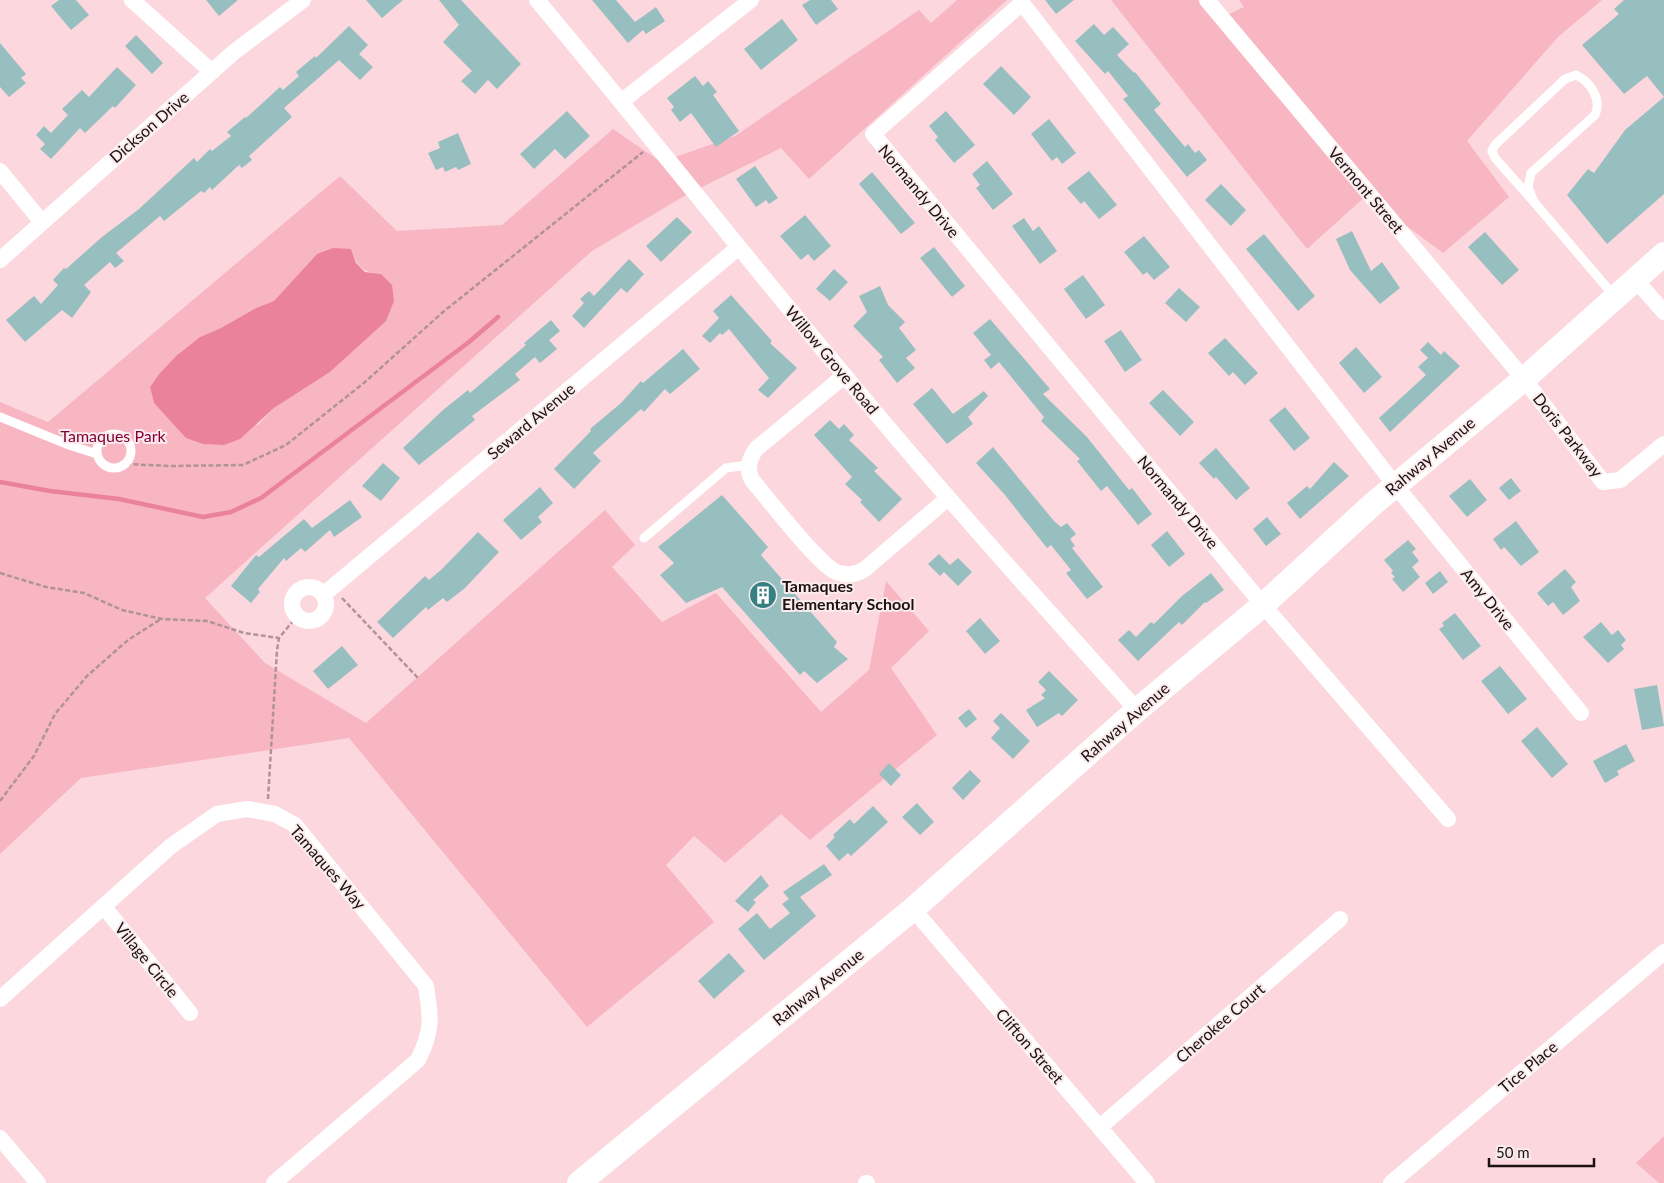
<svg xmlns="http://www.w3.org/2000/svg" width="1664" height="1183" font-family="Lato,sans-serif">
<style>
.green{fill:#f8b6c3;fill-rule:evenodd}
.water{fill:#ea829b}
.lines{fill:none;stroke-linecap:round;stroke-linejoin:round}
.stream{stroke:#ea829b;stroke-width:4.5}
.building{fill:#98bfc0}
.path{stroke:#af9398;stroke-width:2.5;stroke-dasharray:5 2.5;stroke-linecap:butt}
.lane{stroke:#fff;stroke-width:9}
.street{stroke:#fff;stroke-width:16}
.secondary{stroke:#fff;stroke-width:24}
.labels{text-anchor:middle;stroke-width:4;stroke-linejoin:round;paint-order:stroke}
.street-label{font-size:16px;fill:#1c1013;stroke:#faebed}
.park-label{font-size:16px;fill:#85003a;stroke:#faebed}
.poi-label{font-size:16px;font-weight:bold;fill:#1c1013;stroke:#faebed;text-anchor:start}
</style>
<rect width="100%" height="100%" fill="#fcd7de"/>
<!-- green -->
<path class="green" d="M957 0H1007L809 179 781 148 686 195 592 251 205 598 265 663 366 723 605 510 635 545 612 567 662 622 716 593 821 712 869 670 886 581 929 631 891 668 937 735 810 840 781 814 725 863 694 836 666 865 714 922 587 1027 349 738 81 778 0 854V402L48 422 340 176 397 231 502 225 613 129 661 162 735 136 919 10 931 23ZM351 249C357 266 362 272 381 274L359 345 330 372 274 408 258 425 171 420 154 403 150 387 159 374 176 356 200 337 221 328 256 308 274 301 317 254Z
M1111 0H1214L1227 15 1244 7 1239 0H1602L1558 37 1467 141 1509 197 1443 253 1366 196 1307 249Z
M1664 1136V1183H1659L1636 1163Z"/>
<!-- water -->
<path class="water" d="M333 248 351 249 356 263 365 272 381 274 392 285 394 301 386 321 330 372 274 408 240 439 224 445 203 444 186 438 154 403 150 387 159 374 176 356 200 337 221 328 256 308 274 301 317 254Z"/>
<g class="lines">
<!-- stream -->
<path class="stream" d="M0 482 50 491 119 499 203 517 231 512 261 498 469 342 498 317"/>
</g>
<!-- building -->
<path class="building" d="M59 0H76L89 15 71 30 51 6Z
M206 0H238L219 16Z
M366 0H403L382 18Z
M439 0H461L521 64 497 89 488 80 475 94 461 81 472 71 443 42 459 25Z
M592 0H616L635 22 656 7 665 21 646 34 643 30 628 43Z
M810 0H831L838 9 816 25 802 5Z
M1045 0H1074L1056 14Z
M1624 0H1664V194L1607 244 1567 195 1588 169 1594 173 1625 130 1664 97 1647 76 1624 94 1582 45 1619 14 1614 9Z
M782 19 798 40 761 70 744 49Z
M1094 24 1104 35 1113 27 1129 44 1117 55 1134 73 1135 72 1161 104 1154 110 1185 147 1188 144 1195 153 1199 150 1207 160 1187 177 1123 99 1128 96 1108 71 1105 74 1075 41Z
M349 26 368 45 359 54 373 67 360 80 339 60 284 108 292 117 249 156 252 160 242 168 239 165 212 190 210 187 204 193 201 191 164 221 160 216 116 253 124 261 115 268 110 262 84 285 91 292 72 318 62 310 25 342 6 320 34 296 41 304 58 285 53 280 64 268 66 269 102 237 139 209 194 158 197 162 210 149 212 151 231 136 227 132 245 117 246 118 280 87 283 90 299 76 296 72 315 56 316 58Z
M136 35 163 63 152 74 125 46Z
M0 43 26 74 21 78 26 83 9 97 0 87Z
M1001 66 1031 97 1014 115 983 84Z
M117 67 136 85 115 108 113 106 85 133 80 128 51 159 40 149 45 144 36 135 44 126 51 133 68 115 62 109 82 90 89 97Z
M695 76 703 86 708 81 717 92 713 95 739 131 716 147 691 113 680 122 671 110 674 107 667 98Z
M567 111 590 136 565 159 555 149 534 169 520 154Z
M946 111 975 145 954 163 935 140 938 137 929 126Z
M1049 119 1076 153 1062 164 1057 157 1052 161 1031 134Z
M458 133 471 164 458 170 456 167 445 172 443 167 436 170 428 153 440 148 438 142Z
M987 161 1013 194 993 210 976 188 980 185 972 174Z
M755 166 778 198 769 204 766 200 756 207 736 179Z
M1089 171 1117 205 1099 219 1084 201 1081 204 1067 188Z
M872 172 915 223 901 234 859 184Z
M1221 184 1246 210 1231 226 1205 200Z
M805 215 831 246 814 261 808 254 801 260 780 236Z
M677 217 692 232 661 262 646 246Z
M1024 218 1033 231 1039 226 1057 251 1040 264 1012 226Z
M1352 231 1371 271 1382 262 1400 288 1380 304 1350 270 1336 239Z
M1485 232 1519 270 1502 285 1468 247Z
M1264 234 1315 296 1298 311 1246 249Z
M1144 236 1170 267 1154 280 1147 272 1143 275 1124 252Z
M934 247 965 286 952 297 920 258Z
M629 259 644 274 627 293 621 288 584 328 572 316 584 303 580 299 589 291 594 296Z
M834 269 848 282 830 301 816 289Z
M1083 275 1105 305 1086 319 1064 289Z
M880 286 888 305 905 322 899 328 916 350 906 358 915 368 897 383 879 360 883 357 853 326 867 312 859 296Z
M1179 288 1200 307 1186 322 1165 303Z
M731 295 772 341 770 343 797 368 768 398 758 390 769 378 729 329 722 335 720 333 710 343 702 336 719 318 713 311Z
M990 319 1050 389 1043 394 1087 437 1129 490 1132 488 1152 514 1138 525 1107 486 1101 491 1077 461 1080 459 1041 421 1044 417 999 362 991 369 984 360 991 355 973 333Z
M551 320 560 331 549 340 557 349 540 363 535 357 515 374 520 380 472 416 475 420 419 465 403 448 443 410 468 390 470 393 526 345 524 343Z
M1121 330 1142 360 1125 372 1104 341Z
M1225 338 1258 373 1245 385 1233 372 1229 376 1208 353Z
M1428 342 1441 355 1444 351 1460 366 1390 432 1379 418 1426 375 1418 367 1428 358 1420 350Z
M1356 347 1382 377 1364 393 1339 363Z
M683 349 700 369 670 394 665 389 644 412 641 409 593 453 601 461 574 489 554 469 591 431 590 429 621 403 641 381 643 383Z
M932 388 953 414 984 391 988 396 968 417 973 424 947 444 913 404Z
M1163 390 1194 422 1180 436 1149 403Z
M1285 407 1310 438 1294 451 1269 420Z
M830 420 839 429 844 424 854 435 849 440 878 468 874 471 902 499 879 522 860 502 862 500 845 484 852 477 814 435Z
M993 447 1054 521 1061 527 1067 523 1076 534 1070 539 1075 546 1072 548 1103 587 1087 599 1066 573 1071 570 1051 545 1047 548 1005 495 976 463Z
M1216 448 1250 488 1236 500 1216 477 1214 479 1199 463Z
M1334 462 1349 476 1300 519 1287 503 1307 486 1310 489Z
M383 463 400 478 381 501 362 486Z
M1511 478 1521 491 1509 500 1499 488Z
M1470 479 1487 500 1467 517 1449 496Z
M540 487 553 503 538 517 542 522 521 540 503 520Z
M722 495 768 547 761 555 837 642 834 647 848 659 817 683 804 671 800 675 722 587 686 603 660 575 674 563 658 547Z
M350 500 362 517 334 537 330 530 305 552 301 548 286 561 284 558 258 589 260 592 251 603 231 586 256 555 259 557 304 519 312 528Z
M1267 517 1281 534 1266 546 1253 529Z
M1516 521 1539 552 1521 566 1504 547 1501 550 1493 539Z
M1167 531 1185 554 1169 567 1151 545Z
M478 532 499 552 465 588 447 602 443 598 428 610 426 607 393 638 377 622 425 576 429 580 442 569Z
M1408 540 1416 549 1412 552 1419 561 1412 567 1420 577 1403 592 1392 579 1395 577 1391 573 1393 571 1384 560Z
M939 554 950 565 958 558 972 572 958 586 944 572 940 576 928 564Z
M1565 569 1576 582 1571 587 1580 601 1563 615 1553 602 1548 606 1537 593Z
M1440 571 1448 582 1433 594 1425 583Z
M1211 573 1224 590 1206 603 1205 602 1182 625 1179 622 1138 661 1118 640 1129 630 1136 637 1151 622 1154 624 1182 596Z
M1455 613 1481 646 1463 660 1439 629 1444 626 1442 623Z
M980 618 1000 641 985 654 966 631Z
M1601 622 1612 635 1618 630 1626 640 1621 645 1624 649 1608 663 1583 637Z
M342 646 358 665 328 689 313 671Z
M1500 666 1527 699 1508 714 1481 681Z
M1049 671 1078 700 1062 716 1059 713 1037 727 1026 710 1045 698 1041 695 1046 690 1038 682Z
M1657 685 1664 726 1642 730 1634 689Z
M969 709 977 719 966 728 958 718Z
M1001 713 1030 741 1013 759 991 738 1000 728 993 721Z
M1537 727 1568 764 1552 778 1521 741Z
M1626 744 1635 761 1617 771 1619 775 1605 783 1593 761Z
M889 763 901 775 891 786 879 774Z
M970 770 981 781 963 800 952 788Z
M917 803 934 822 920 835 902 817Z
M873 806 888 822 851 856 848 853 839 861 826 846 835 837 833 835 850 819 854 824Z
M824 864 832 875 800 897 816 916 764 960 738 929 757 913 770 929 790 913 782 904 789 899 783 892Z
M761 875 769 886 753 900 756 902 748 912 735 901Z
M729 953 745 971 714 999 698 981Z"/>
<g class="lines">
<!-- path -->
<path class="path" d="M126 464 171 466 243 465 286 445 365 382 443 312 643 152
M0 573 46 587 84 593 122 610 162 619 207 621 244 633 279 638
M342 598 418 678
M268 799 277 650 279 638 297 616
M0 801 34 756 55 714 87 676 128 640 161 619"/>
<!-- lane -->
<path class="lane" d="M1534 202 1495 158 1492 151 1495 145 1565 79 1576 75C1591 82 1602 100 1595 115L1531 173 1528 187 1534 202 1615 297
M0 417 69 445 97 454
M97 451a17 17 0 1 1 34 0a17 17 0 1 1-34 0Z
M644 538 726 468 748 465"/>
<!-- street -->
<path class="street" d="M132 0 212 72
M537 0C641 124 741 252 845 376 939 490 1038 600 1137 710
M1207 0 1524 379 1603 482 1620 480 1664 444
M622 101 751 0
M0 171 41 221
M0 260 234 52 303 0
M1635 279 1664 312
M844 376 756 449C749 459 746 469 752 480 768 499 818 564 836 572 847 576 856 575 865 569L948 498
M292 604a17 17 0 1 1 34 0a17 17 0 1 1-34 0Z
M323 595 739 247
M1448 819 1263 605 873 134 1022 3 1395 485 1581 713
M104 907 190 1013
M913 909 1147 1183
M0 999 171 846 217 814 247 809 275 814 295 825 426 986C431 1018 433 1030 418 1060L274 1183
M1100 1127 1340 919
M0 1138 38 1183
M866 1183H867
M1391 1183 1664 952"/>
<!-- secondary -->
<path class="secondary" d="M579 1183 913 909 1137 710 1263 605 1373 504 1524 379 1664 254"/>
</g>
<!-- icons -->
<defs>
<g id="building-disc" transform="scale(1.4375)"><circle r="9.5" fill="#378082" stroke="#faebed"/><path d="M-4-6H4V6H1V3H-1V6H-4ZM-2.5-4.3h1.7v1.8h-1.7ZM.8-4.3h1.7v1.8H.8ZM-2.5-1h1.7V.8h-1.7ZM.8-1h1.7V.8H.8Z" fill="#fff"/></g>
</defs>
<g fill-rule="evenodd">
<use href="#building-disc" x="763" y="595"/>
</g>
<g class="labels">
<!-- street labels -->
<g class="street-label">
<text transform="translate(149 127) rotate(-41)" y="6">Dickson Drive</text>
<text transform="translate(1366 190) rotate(50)" y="6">Vermont Street</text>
<text transform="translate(919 191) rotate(50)" y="6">Normandy Drive</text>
<text transform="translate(832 360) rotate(50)" y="6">Willow Grove Road</text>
<text transform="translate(531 421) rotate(-40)" y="6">Seward Avenue</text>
<text transform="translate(1568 435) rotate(52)" y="6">Doris Parkway</text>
<text transform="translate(1430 456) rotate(-40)" y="6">Rahway Avenue</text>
<text transform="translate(1178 502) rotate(50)" y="6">Normandy Drive</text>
<text transform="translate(1488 599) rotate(51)" y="6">Amy Drive</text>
<text transform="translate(1125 722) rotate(-41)" y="6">Rahway Avenue</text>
<text transform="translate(328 867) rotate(49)" y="6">Tamaques Way</text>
<text transform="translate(147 960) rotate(51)" y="6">Village Circle</text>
<text transform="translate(818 987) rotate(-39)" y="6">Rahway Avenue</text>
<text transform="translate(1220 1023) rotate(-41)" y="6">Cherokee Court</text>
<text transform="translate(1030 1046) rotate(49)" y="6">Clifton Street</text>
<text transform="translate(1528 1067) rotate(-40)" y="6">Tice Place</text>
</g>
<!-- park labels -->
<g class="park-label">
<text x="113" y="442">Tamaques Park</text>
</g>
<!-- poi labels -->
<g class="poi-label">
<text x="782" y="592">Tamaques<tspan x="782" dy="18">Elementary School</tspan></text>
</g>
</g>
<!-- scale -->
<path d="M1489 1158v8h105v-8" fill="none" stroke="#1c1013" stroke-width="2.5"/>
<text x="1496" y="1158" font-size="15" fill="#1c1013" stroke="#faebed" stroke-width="4" paint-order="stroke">50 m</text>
</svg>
